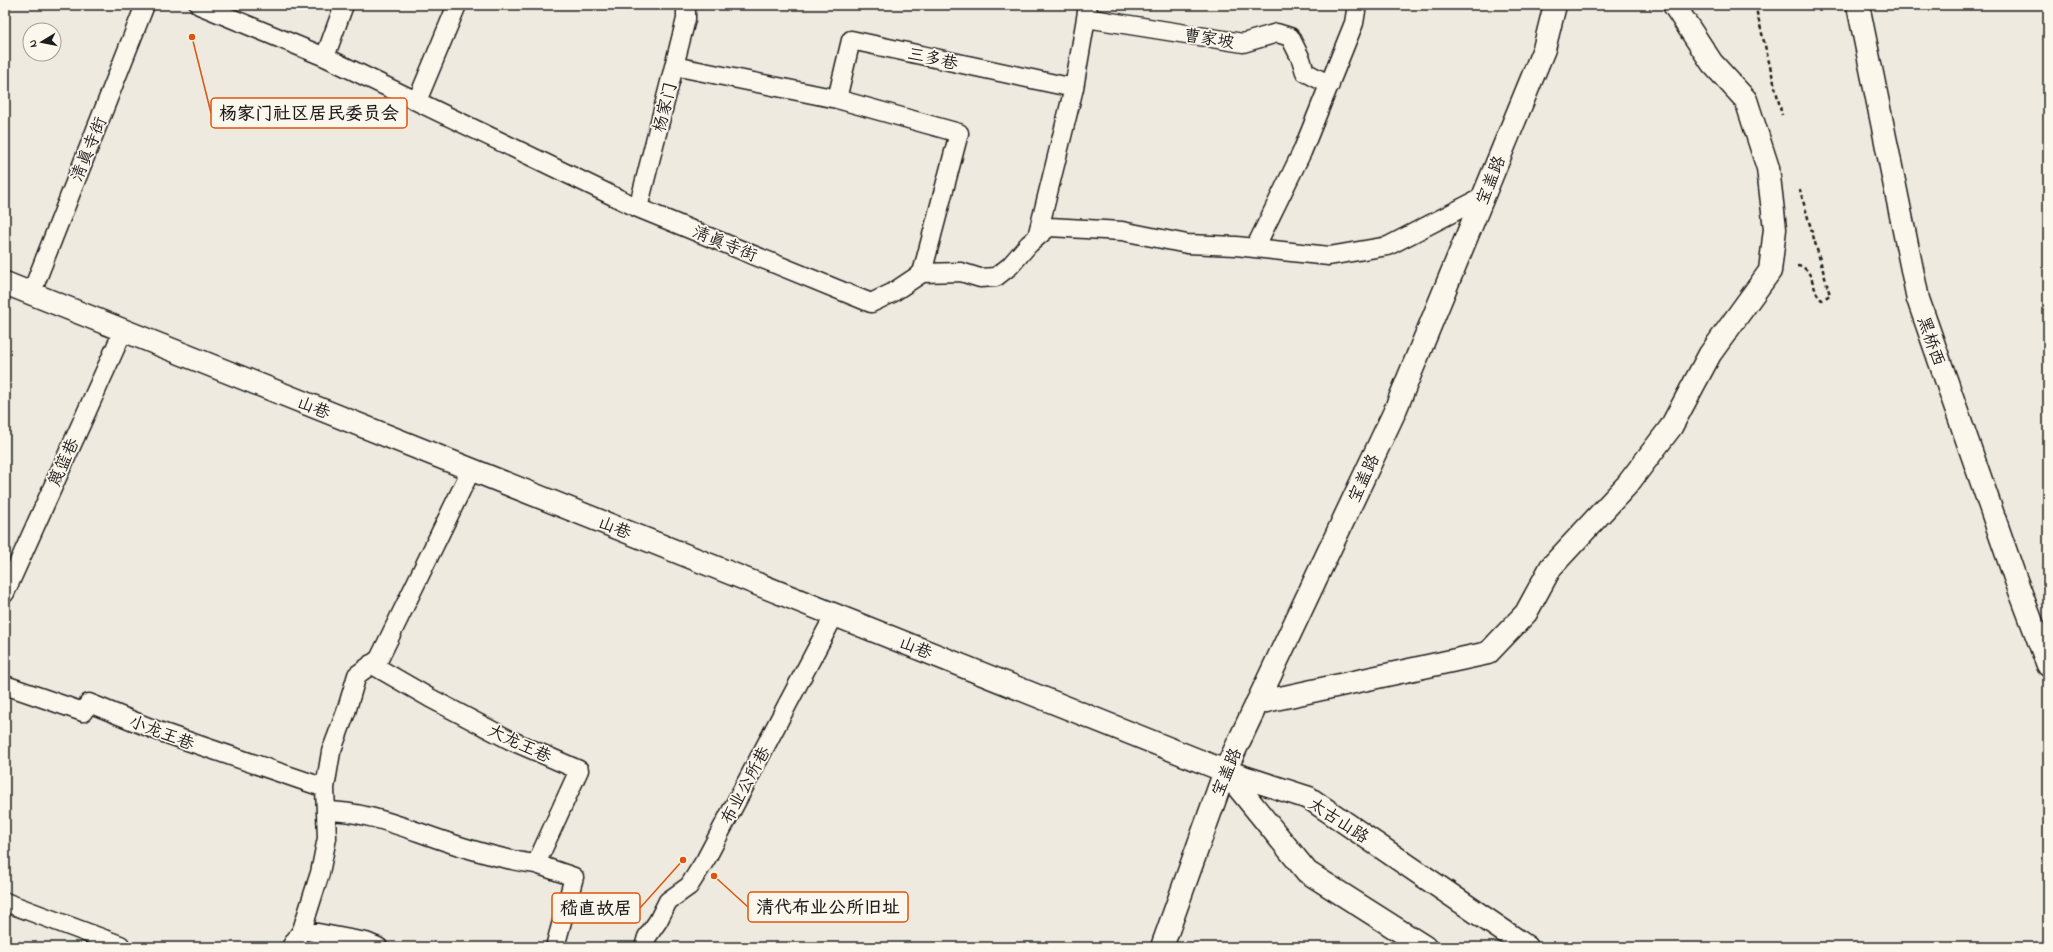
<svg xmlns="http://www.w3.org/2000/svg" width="2053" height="952" font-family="'Indie Flower','LXGW WenKai TC',sans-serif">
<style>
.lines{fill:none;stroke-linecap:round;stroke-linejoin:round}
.service-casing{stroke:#1c1c1c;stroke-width:21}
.minor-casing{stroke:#1c1c1c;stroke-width:25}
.tertiary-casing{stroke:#1c1c1c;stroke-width:25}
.path{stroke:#1c1c1c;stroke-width:2.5;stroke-dasharray:4 3;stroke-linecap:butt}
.service{stroke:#fbf7ec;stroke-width:18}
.minor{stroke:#fbf7ec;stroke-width:22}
.tertiary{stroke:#fbf7ec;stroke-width:22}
.labels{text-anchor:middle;stroke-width:3.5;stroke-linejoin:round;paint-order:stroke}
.street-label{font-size:17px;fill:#1c1c1c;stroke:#fbf7ec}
.leader{fill:none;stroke:#de560d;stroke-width:1.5}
.callout-dot{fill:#de560d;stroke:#fbf7ec;stroke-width:1.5}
.callout{fill:#fbf7ec;stroke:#de560d;stroke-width:1.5}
.callout-label{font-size:18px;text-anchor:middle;font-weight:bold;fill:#1c1c1c}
</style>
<rect width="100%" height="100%" fill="#eeeadf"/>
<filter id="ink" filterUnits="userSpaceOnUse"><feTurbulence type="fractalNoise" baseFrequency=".025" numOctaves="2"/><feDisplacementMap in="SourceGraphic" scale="8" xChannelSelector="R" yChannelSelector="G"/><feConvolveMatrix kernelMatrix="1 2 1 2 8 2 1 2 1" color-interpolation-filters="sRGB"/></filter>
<g filter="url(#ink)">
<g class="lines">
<!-- service casing -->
<g class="service-casing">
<path id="service" d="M199 5 325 57 638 208 871 303 892 293 922 273 961 272 980 278 996 277 1010 266 1029 244 1049 227 1122 231 1187 244 1236 246 1329 256 1388 246 1483 197
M1088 5 1086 18 1243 43 1277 33 1290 37 1301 59 1305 72 1330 85
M325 57 344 5
M674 66 837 99 851 40 1074 88
M837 99 959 133 922 273
M417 101 457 5
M638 208 686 19V5
M1037 237 1074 88 1086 18
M1255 248 1302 152 1354 23 1357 5
M31 294 145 5
M5 593 123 331
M371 664 430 698 510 740 579 770 536 864 574 877 555 947
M5 685 83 712 89 703 158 731 325 788
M326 811C359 811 392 823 424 834 460 847 498 859 536 864
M5 902 120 945V947
M302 930 366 942 378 947
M291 947 302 930 320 873 327 838 325 788 331 752 346 712 357 675 379 659 471 470
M644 947 647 937 658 921 668 901 689 886 706 859 835 614"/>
</g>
<!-- minor casing -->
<g class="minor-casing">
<path id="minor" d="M1858 5 1918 299 2014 575 2048 665
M1257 703 1488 653 1526 613 1551 567 1627 485 1671 427 1710 354 1770 271 1775 229 1768 168 1746 100 1712 63 1674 5"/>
</g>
<!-- tertiary casing -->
<g class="tertiary-casing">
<path id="tertiary" d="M5 283 1225 771 1309 798 1527 947
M1225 771 1307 872 1425 947
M1162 947 1225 771 1394 413 1544 49 1555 5"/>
</g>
<!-- path -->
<path class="path" d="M1755 5 1782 115
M1797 266C1815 267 1811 292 1822 300L1830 295 1800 190"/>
<!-- service -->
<use href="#service" class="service"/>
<!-- minor -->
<use href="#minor" class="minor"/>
<!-- tertiary -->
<use href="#tertiary" class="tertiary"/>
</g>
</g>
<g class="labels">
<!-- street labels -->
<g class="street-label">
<text transform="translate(1209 38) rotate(9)" y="6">曹家坡</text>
<text transform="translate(933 58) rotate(12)" y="6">三多巷</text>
<text transform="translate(664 107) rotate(-76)" y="6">杨家门</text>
<text transform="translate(88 149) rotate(-68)" y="6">清真寺街</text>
<text transform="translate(1490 180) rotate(-68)" y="6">宝盖路</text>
<text transform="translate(725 243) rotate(22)" y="6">清真寺街</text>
<text transform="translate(1932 341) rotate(71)" y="6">黑桥西</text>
<text transform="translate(314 407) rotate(22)" y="6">山巷</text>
<text transform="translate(63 462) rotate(-66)" y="6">篾篮巷</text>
<text transform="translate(1363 478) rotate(-65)" y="6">宝盖路</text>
<text transform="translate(615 527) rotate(22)" y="6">山巷</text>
<text transform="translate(916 647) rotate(22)" y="6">山巷</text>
<text transform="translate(162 732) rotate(21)" y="6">小龙王巷</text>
<text transform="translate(520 743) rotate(25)" y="6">大龙王巷</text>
<text transform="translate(1226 772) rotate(-67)" y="6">宝盖路</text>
<text transform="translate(745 785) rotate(-62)" y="6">布业公所巷</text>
<text transform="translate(1339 820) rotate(33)" y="6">太古山路</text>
</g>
</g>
<!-- callouts -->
<path class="leader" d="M192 37L211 113M714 876L748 907M683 860L640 908"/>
<g class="callout-dot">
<circle cx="192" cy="37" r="4"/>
<circle cx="714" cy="876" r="4"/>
<circle cx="683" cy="860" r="4"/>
</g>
<g class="callout">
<rect x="211" y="98" width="196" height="30" rx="4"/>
<rect x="748" y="892" width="160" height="30" rx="4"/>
<rect x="552" y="893" width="88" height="30" rx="4"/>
</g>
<g class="callout-label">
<text x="309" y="119">杨家门社区居民委员会</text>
<text x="828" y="913">清代布业公所旧址</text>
<text x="596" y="914">嵇直故居</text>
</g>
<!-- margin -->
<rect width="2053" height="952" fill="none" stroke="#fbf7ec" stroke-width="20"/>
<rect x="10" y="10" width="2033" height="932" fill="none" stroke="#1c1c1c" stroke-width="1.5" filter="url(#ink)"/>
<!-- north arrow -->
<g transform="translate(42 42) rotate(260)"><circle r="19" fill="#fbf7ec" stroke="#a29f99"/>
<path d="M0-3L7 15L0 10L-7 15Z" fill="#1c1c1c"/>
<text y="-6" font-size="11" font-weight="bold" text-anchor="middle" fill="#1c1c1c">N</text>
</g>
</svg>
